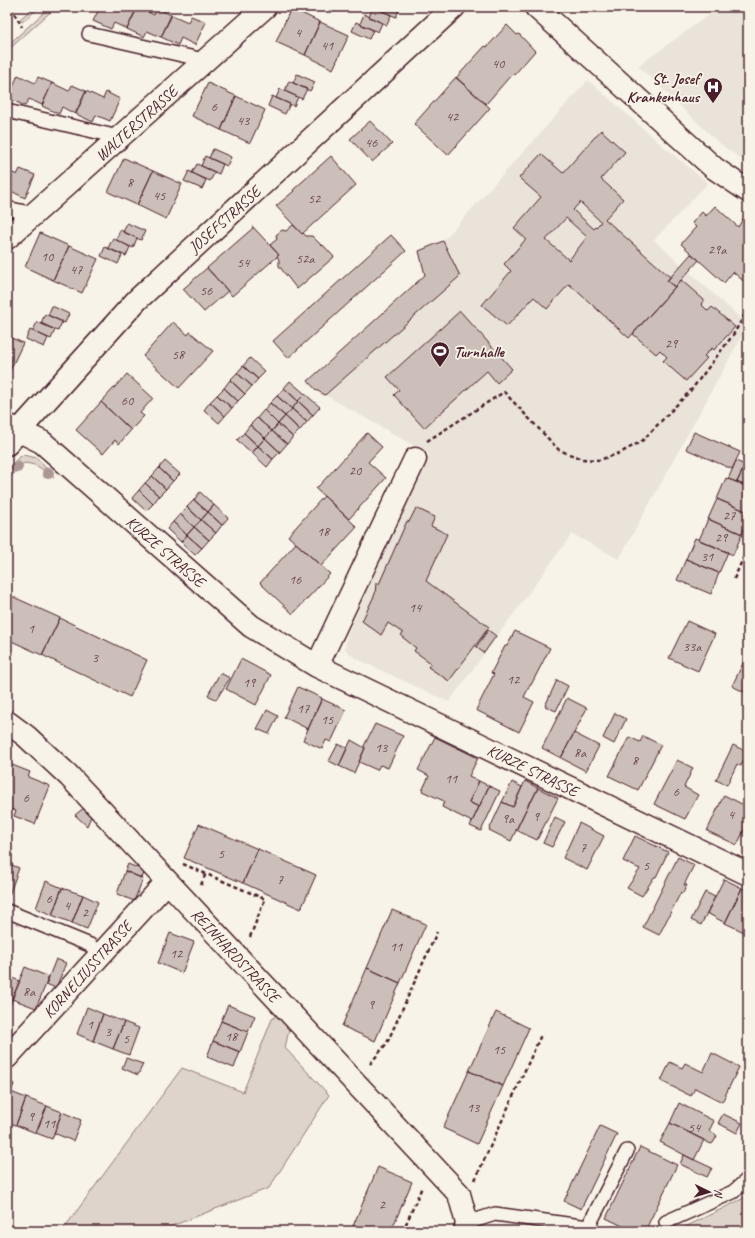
<svg xmlns="http://www.w3.org/2000/svg" width="755" height="1238" font-family="Caveat,sans-serif">
<style>
.built{fill:#eae3da}
.green{fill:#ded4cc;stroke:#947a7c}
.building{fill:#ccbfb9;stroke:#4a1f2b;fill-rule:evenodd}
.lines{fill:none;stroke-linecap:round;stroke-linejoin:round}
.service-casing{stroke:#4a1f2b;stroke-width:16}
.minor-casing{stroke:#4a1f2b;stroke-width:25}
.path{stroke:#4a1f2b;stroke-width:2.5;stroke-dasharray:4 3;stroke-linecap:butt}
.service{stroke:#f7f3e8;stroke-width:13}
.minor{stroke:#f7f3e8;stroke-width:22}
.tree{fill:#ac9796}
.labels{text-anchor:middle;stroke-width:3.5;stroke-linejoin:round;paint-order:stroke}
.number-label{font-size:14px;fill:#6a474e}
.poi-label{font-size:16px;font-weight:bold;fill:#4a1f2b;stroke:#f7f3e8;text-anchor:end}
.street-label{font-size:16px;fill:#4a1f2b;stroke:#f7f3e8}
</style>
<rect width="100%" height="100%" fill="#f7f3e8"/>
<filter id="ink" filterUnits="userSpaceOnUse"><feTurbulence type="fractalNoise" baseFrequency=".025" numOctaves="2"/><feDisplacementMap in="SourceGraphic" scale="8" xChannelSelector="R" yChannelSelector="G"/><feConvolveMatrix kernelMatrix="1 2 1 2 8 2 1 2 1" color-interpolation-filters="sRGB"/></filter>
<g filter="url(#ink)">
<!-- built -->
<path class="built" d="M720 7H748V164L718 142 638 66Z
M588 80 664 147 708 183 654 240 748 325 619 559 572 534 449 702 355 658 345 649 347 635 429 454 325 395 459 276 443 241Z"/>
<!-- green -->
<path class="green" d="M34 7H40L22 22 20 19Z
M50 7H56L7 51V46Z
M23 455 37 458 54 478C40 469 41 465 24 463L7 481V469L18 458Z
M278 1015 290 1025 285 1048 329 1095 269 1188 159 1231H62L182 1068 243 1092 272 1019Z
M748 1196V1231H677Z"/>
<!-- building -->
<path class="building" d="M100 7H137L127 29 114 23 111 29 93 21Z
M138 7 154 15 157 8 171 15 161 37 147 31 144 37 127 29Z
M373 7 391 15 387 25 369 17Z
M379 7H398L400 8 396 17 378 9Z
M291 8 320 22 305 55 276 42Z
M364 14 382 23 378 32 360 24Z
M172 15 188 22 191 16 206 22 195 45 181 38 178 45 161 37Z
M320 22 349 35 333 69 305 55Z
M356 22 373 30 369 39 352 31Z
M507 25 517 35 519 34 535 51 514 75 512 74 486 104 456 78 485 46 487 47Z
M297 74 315 82 310 91 293 83Z
M18 75 35 83 38 77 52 83 42 105 29 99 25 106 8 98Z
M456 77 490 108 448 155 414 124Z
M289 81 307 89 302 99 285 91Z
M52 83 69 91 72 85 86 91 75 114 62 107 59 114 42 106Z
M208 83 236 96 221 130 192 116Z
M280 89 298 97 294 106 276 98Z
M86 91 103 99 106 92 120 99 110 121 96 115 93 122 76 114Z
M236 96 265 110 250 143 221 130Z
M272 96 290 104 285 114 268 106Z
M370 121 392 144 372 162 350 139Z
M601 130 625 152 601 179 623 199 605 219 670 277 667 281 675 287 629 338 569 284 547 309 534 297 507 326 482 305 511 271 504 264 526 239 514 228 541 197 519 178 541 154 563 173ZM580 202 601 222 594 229 573 210ZM566 218 587 237 569 260 546 240Z
M213 149 231 157 227 166 209 158Z
M205 156 223 164 219 174 201 166Z
M331 156 356 185 302 234 276 206 294 191 293 190Z
M124 158 153 171 137 205 108 192Z
M197 164 215 172 210 181 192 173Z
M20 169 35 175 25 198 11 191 8 198 7 170 17 175Z
M153 171 182 184 166 219 137 205Z
M189 171 206 180 202 189 184 181Z
M715 206 738 227 743 219 748 222V285L733 272 724 283 681 244 696 227 692 223 702 212 706 216Z
M127 223 145 231 141 240 123 232Z
M293 225 302 234 303 233 306 236H312L322 246 323 245 334 257 297 289 279 266V260L277 256 279 255 270 245 277 239 276 235 282 230 286 231Z
M252 227H253L279 255 232 296 207 268 253 228Z
M120 230 137 238 133 248 116 240Z
M40 233 69 246 53 280 25 267Z
M391 235 406 251 288 358 273 341Z
M113 238 130 247 126 256 108 248Z
M443 241 460 276 325 395 316 390 308 381 425 275 419 251Z
M69 246 98 259 82 293 53 280Z
M105 247 122 255 118 264 101 256Z
M691 254 699 260 675 287 667 281Z
M207 268 228 291 204 312 183 289Z
M681 280 704 300 701 304 708 311 712 307 735 327 714 350 712 348 704 356 707 358 686 381 663 361 667 357 660 350 656 354 633 334Z
M52 306 69 314 65 323 48 315Z
M460 311 512 369 497 383 487 371 424 428 394 395 399 390 387 377Z
M45 314 62 322 58 331 41 323Z
M37 322 55 330 51 339 33 331Z
M173 322 188 335 190 332 213 351 179 388 143 356Z
M30 330 48 338 44 347 26 339Z
M7 336 23 343 7 377Z
M250 358 265 372 258 379 243 366Z
M243 366 258 379 252 386 237 373Z
M237 373 252 386 245 394 230 380Z
M127 374 153 398 140 413 144 416 131 430 101 402Z
M230 380 245 394 238 401 224 388Z
M290 381 305 394 298 401 284 388Z
M224 388 238 401 232 408 217 395Z
M284 388 298 401 292 409 277 396Z
M305 394 320 407 313 415 298 401Z
M217 395 232 408 225 416 210 402Z
M277 396 292 409 285 416 270 403Z
M298 401 313 415 307 422 292 409Z
M101 402 131 430 119 444 115 440 103 454 76 430Z
M210 402 225 416 219 423 204 410Z
M270 403 285 416 278 424 264 410Z
M292 409 307 422 300 430 285 416Z
M264 410 278 424 272 431 257 418Z
M285 416 300 430 293 437 278 424Z
M257 418 272 431 265 438 250 425Z
M278 424 293 437 287 444 272 431Z
M250 425 265 438 258 446 244 433Z
M272 431 287 444 280 452 265 438Z
M694 432 740 452 732 469 686 449Z
M244 433 258 446 252 453 237 440Z
M367 433 382 447 368 462 386 478 349 519 316 489Z
M265 438 280 452 273 459 258 446Z
M258 446 273 459 267 467 252 453Z
M165 461 180 474 173 481 159 468Z
M736 461 745 465 737 482 728 479Z
M745 465 748 466V483L746 486 737 482Z
M159 468 173 481 166 489 152 476Z
M152 476 166 489 159 496 145 483Z
M726 478 748 487V512L717 499Z
M145 483 159 496 153 504 139 490Z
M139 490 153 504 146 511 132 498Z
M200 492 214 505 208 512 194 500Z
M324 496 357 527 321 566 288 536Z
M717 499 748 512V519L742 534 708 519Z
M194 500 208 512 201 520 187 507Z
M214 505 228 518 222 525 208 512Z
M187 507 201 520 194 527 180 514Z
M416 508 435 517 431 526 447 534 426 581 489 627 449 681 428 667 431 663 414 651 416 648 401 636 403 633 388 623 381 635 362 621 375 594 376 583 379 584 407 521 409 522Z
M208 512 222 525 216 533 201 520Z
M180 514 194 527 187 535 173 522Z
M708 519 742 534 733 555 699 540Z
M201 520 216 533 209 540 194 527Z
M173 522 187 535 181 542 167 529Z
M194 527 209 540 202 548 187 535Z
M187 535 202 548 195 555 181 542Z
M695 538 728 552 719 573 686 559Z
M296 543 330 574 293 614 260 583Z
M686 559 719 573 711 594 677 580Z
M7 594 60 618 42 655 7 639Z
M60 618 147 660 130 697 42 655Z
M687 621 715 634 698 671 669 658Z
M488 630 496 636 484 653 476 647Z
M515 631 550 648 531 685H530L524 697 534 702 519 732 476 710 494 674 491 673 505 646H507Z
M748 653V694L732 686Z
M241 659 271 675 256 705 226 689Z
M220 673 230 678 216 700 208 695Z
M557 680 568 686 556 711 545 706Z
M298 687 322 698 308 729 284 717Z
M567 698 587 708 561 758 542 748Z
M322 699 346 710 331 742 326 740 322 749 303 740Z
M267 710 278 716 269 734 257 729Z
M615 713 626 719 614 744 603 738Z
M375 724 403 736 388 768 380 765 377 770 359 762 365 748 364 746Z
M574 733 599 746 586 771 561 758Z
M643 736 661 745 638 790 609 776 629 737 640 742Z
M435 737 478 758 469 776 479 781 469 802 479 807 472 822 442 807 444 801 422 791 429 776 418 770Z
M351 740 365 748 354 773 339 766Z
M338 744 347 748 339 766 329 761Z
M733 745 747 752 741 766 737 764 727 785 716 780Z
M677 760 693 768 684 787 698 795 685 819 654 804Z
M7 763 30 772 28 777 50 786 35 824 14 816 16 811 7 808Z
M479 781 489 786 479 807 469 802Z
M525 781 538 788 531 802 530 801 511 841 489 830 502 802 513 807Z
M512 782 522 787 513 807 502 802Z
M489 786 500 791 481 831 470 826Z
M538 788 558 798 537 840 516 830 530 801 531 802Z
M724 795 748 807V822L737 845 707 831Z
M85 807 92 814 87 826 75 815Z
M555 817 565 822 552 847 543 843Z
M579 823 604 836 587 870 563 858Z
M199 824 258 849 243 883 184 858Z
M635 836 668 852 656 877H654L642 896 627 888 640 869 623 861Z
M258 849 316 875 301 909 243 883Z
M678 857 694 865 684 885H687L683 893 681 892 659 935 643 927Z
M7 863 19 868 8 898 7 897Z
M128 864 145 871 142 878 125 871Z
M125 871 143 879 134 901 117 894Z
M724 879 742 888 725 923 707 913Z
M46 881 62 888 52 915 36 908Z
M62 888 83 895 72 923 52 915Z
M742 888 748 891V923L744 932 725 923Z
M705 892 715 897 701 925 691 920Z
M83 895 98 902 87 929 72 923Z
M392 910 426 924 400 983 367 968Z
M748 923V934L744 932Z
M170 933 194 942 182 973 158 963Z
M56 959 66 963 56 988 46 984Z
M25 967 49 977 36 1008 12 999Z
M367 968 400 983 375 1041 342 1026Z
M7 976 20 981 9 1007H7Z
M228 1005 255 1016 248 1032 221 1021Z
M87 1007 103 1014 93 1041 77 1034Z
M496 1012 529 1028 503 1086 469 1071Z
M103 1014 124 1022 113 1049 93 1041Z
M221 1021 248 1032 240 1052 213 1041Z
M124 1022 139 1028 129 1055 113 1049Z
M213 1041 240 1052 234 1068 207 1057Z
M712 1053 739 1067 722 1102 695 1088 691 1096 661 1081 670 1062 682 1068 685 1063 703 1072Z
M126 1058 143 1064 138 1075 122 1068Z
M469 1071 503 1086 477 1144 443 1128Z
M7 1081 14 1084 11 1092 26 1098 16 1125 7 1122Z
M26 1098 47 1106 36 1133 16 1125Z
M679 1103 714 1121 709 1131 715 1134 717 1136 713 1143 711 1144 670 1123Z
M47 1106 62 1112 52 1139 36 1133Z
M62 1112 81 1120 73 1141 54 1133Z
M723 1114 742 1123 737 1133 718 1123Z
M670 1123 704 1140 694 1160 660 1142Z
M600 1126 617 1134 581 1209 564 1201Z
M640 1147 677 1165 645 1231H633L606 1218Z
M684 1155 712 1168 707 1177 680 1164Z
M378 1167 412 1182 391 1231H365L353 1226Z
M7 1190 11 1192 7 1203Z
M353 1226 365 1231H350Z"/>
<g class="lines">
<!-- service casing -->
<g class="service-casing">
<path id="service" d="M89 34 195 58 202 63
M7 111 110 135 117 139
M7 208 25 212 31 217
M7 911 90 945 101 955
M666 1222 733 1192 748 1179
M467 1223 495 1214 588 1227 627 1151"/>
</g>
<!-- minor casing -->
<g class="minor-casing">
<path id="minor" d="M536 7 714 168 748 191
M7 238 265 7
M7 425 42 442 251 626 317 666 748 874
M7 444 137 300 454 7
M317 666 415 459
M7 722 26 736 69 776 459 1194 467 1223 465 1231
M7 1057 167 882"/>
</g>
<!-- path -->
<path class="path" d="M11 7 22 27
M427 441 504 392 559 450 582 459 599 460 620 453 642 441 692 389 733 335 748 309
M734 579 748 547
M183 864 265 899 250 937
M201 885 206 873
M370 1064 387 1043 437 932
M475 1180 541 1035
M403 1231 422 1187"/>
<!-- service -->
<use href="#service" class="service"/>
<!-- minor -->
<use href="#minor" class="minor"/>
</g>
<!-- trees -->
<g class="tree">
<circle cx="17" cy="467" r="6"/>
<circle cx="48" cy="473" r="6"/>
</g>
</g>
<!-- icons -->
<defs>
<g id="hospital-pin" transform="scale(1)"><path d="M0 17L-7.5 6A9.5 9.5 0 1 1 7.5 6Z" fill="#4a1f2b" stroke="#f7f3e8"/><path d="M-5-5h3v3.5h4V-5h3V5h-3V1.5h-4V5h-3Z" fill="#fff"/></g>
<g id="stadium-pin" transform="scale(1)"><path d="M0 17L-7.5 6A9.5 9.5 0 1 1 7.5 6Z" fill="#4a1f2b" stroke="#f7f3e8"/><path d="M0-5a6.5 5 0 1 0 0 10a6.5 5 0 1 0 0-10ZM-3.5-1.8h7v3.6h-7Z" fill="#fff"/></g>
</defs>
<g fill-rule="evenodd">
<use href="#hospital-pin" x="713" y="87"/>
<use href="#stadium-pin" x="440" y="351"/>
</g>
<g class="labels">
<!-- number labels -->
<g class="number-label">
<text x="298" y="37">4</text>
<text x="327" y="50">41</text>
<text x="498" y="68">40</text>
<text x="214" y="111">6</text>
<text x="452" y="121">42</text>
<text x="243" y="125">43</text>
<text x="371" y="147">46</text>
<text x="130" y="187">8</text>
<text x="159" y="200">45</text>
<text x="314" y="203">52</text>
<text x="717" y="254">29a</text>
<text x="47" y="261">10</text>
<text x="305" y="263">52a</text>
<text x="243" y="267">54</text>
<text x="76" y="274">47</text>
<text x="206" y="295">56</text>
<text x="671" y="348">29</text>
<text x="178" y="359">58</text>
<text x="127" y="405">60</text>
<text x="355" y="475">20</text>
<text x="729" y="520">27</text>
<text x="323" y="536">18</text>
<text x="721" y="542">29</text>
<text x="707" y="561">31</text>
<text x="295" y="584">16</text>
<text x="415" y="612">14</text>
<text x="31" y="633">1</text>
<text x="692" y="651">33a</text>
<text x="95" y="662">3</text>
<text x="513" y="684">12</text>
<text x="249" y="687">19</text>
<text x="303" y="713">17</text>
<text x="327" y="724">15</text>
<text x="381" y="752">13</text>
<text x="580" y="757">8a</text>
<text x="635" y="765">8</text>
<text x="451" y="783">11</text>
<text x="676" y="796">6</text>
<text x="26" y="802">6</text>
<text x="731" y="819">4</text>
<text x="536" y="821">9</text>
<text x="508" y="823">9a</text>
<text x="583" y="852">7</text>
<text x="221" y="858">5</text>
<text x="646" y="870">5</text>
<text x="280" y="884">7</text>
<text x="49" y="903">6</text>
<text x="67" y="910">4</text>
<text x="85" y="917">2</text>
<text x="396" y="951">11</text>
<text x="176" y="958">12</text>
<text x="29" y="996">8a</text>
<text x="371" y="1009">9</text>
<text x="90" y="1029">1</text>
<text x="108" y="1036">3</text>
<text x="231" y="1041">18</text>
<text x="126" y="1043">5</text>
<text x="499" y="1054">15</text>
<text x="473" y="1112">13</text>
<text x="31" y="1121">9</text>
<text x="49" y="1128">11</text>
<text x="694" y="1132">54</text>
<text x="382" y="1209">2</text>
</g>
<!-- poi labels -->
<g class="poi-label">
<text x="699" y="84">St. Josef<tspan x="699" dy="18">Krankenhaus</tspan></text>
<text x="454" y="357" text-anchor="start">Turnhalle</text>
</g>
<!-- street labels -->
<g class="street-label">
<text transform="translate(136 123) rotate(-42)" y="6">WALTERSTRASSE</text>
<text transform="translate(224 219) rotate(-42)" y="6">JOSEFSTRASSE</text>
<text transform="translate(166 551) rotate(41)" y="6">KURZE STRASSE</text>
<text transform="translate(533 770) rotate(26)" y="6">KURZE STRASSE</text>
<text transform="translate(236 955) rotate(47)" y="6">REINHARDSTRASSE</text>
<text transform="translate(87 969) rotate(-48)" y="6">KORNELIUSSTRASSE</text>
</g>
</g>
<!-- margin -->
<rect width="755" height="1238" fill="none" stroke="#f7f3e8" stroke-width="24"/>
<rect x="12" y="12" width="731" height="1214" fill="none" stroke="#4a1f2b" stroke-width="1.5" filter="url(#ink)"/>
<!-- north arrow -->
<g transform="translate(709 1192) rotate(95)" stroke="#f7f3e8" stroke-width="3" paint-order="stroke">
<path d="M0-3L7 15L0 10L-7 15Z" fill="#4a1f2b"/>
<text y="-6" font-size="11" font-weight="bold" text-anchor="middle" fill="#4a1f2b">N</text>
</g>
</svg>
